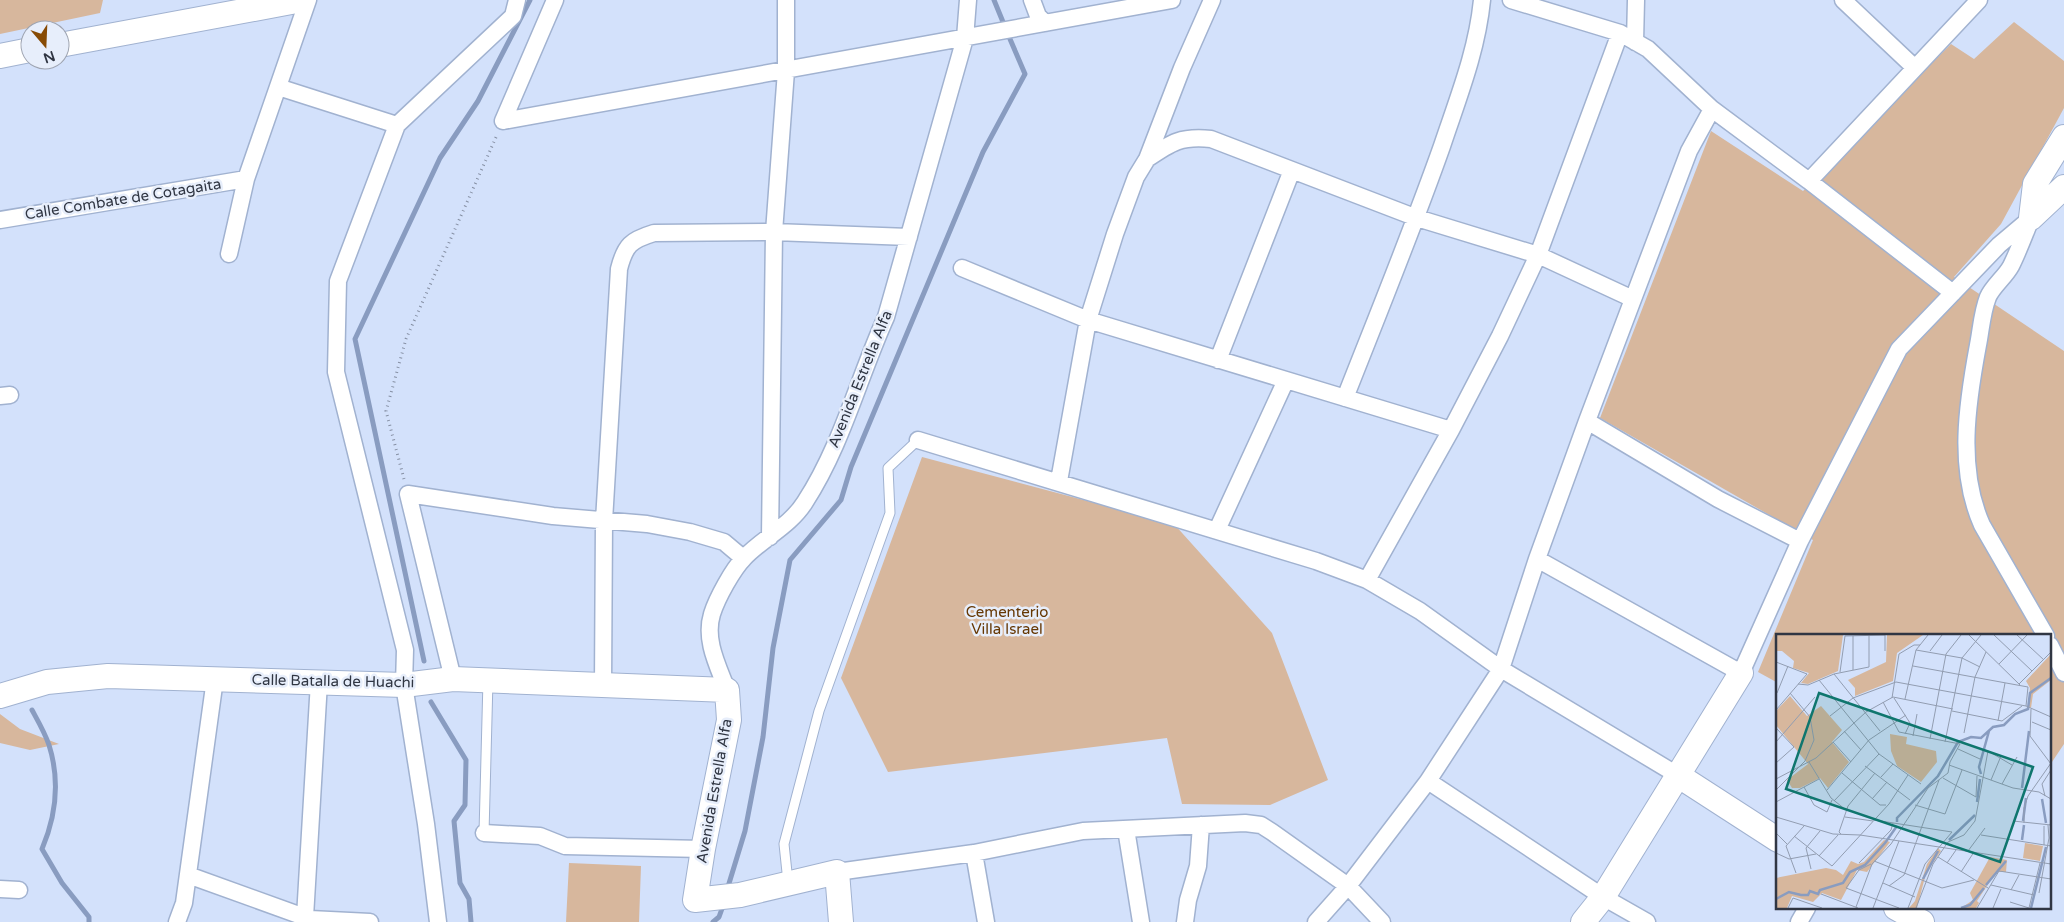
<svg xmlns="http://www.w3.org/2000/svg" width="2064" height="922" font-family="'Varela Round',sans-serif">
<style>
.green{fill:#d7b79d}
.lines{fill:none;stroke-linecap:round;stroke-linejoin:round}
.stream{stroke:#899cc0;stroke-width:5}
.lane-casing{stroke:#a1b2d0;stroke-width:11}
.street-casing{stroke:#a1b2d0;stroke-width:19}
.secondary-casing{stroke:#a1b2d0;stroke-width:26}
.path{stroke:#8690a4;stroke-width:3;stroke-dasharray:1 4;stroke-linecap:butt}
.lane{stroke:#fff;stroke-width:9}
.street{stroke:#fff;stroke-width:16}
.secondary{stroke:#fff;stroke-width:24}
.labels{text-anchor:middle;stroke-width:5;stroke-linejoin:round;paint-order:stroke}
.street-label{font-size:15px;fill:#303643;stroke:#e7eefb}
.park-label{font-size:15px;fill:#653703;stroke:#e7eefb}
.inset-river{fill:none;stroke:#899cc0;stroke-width:2.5}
.inset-road{fill:none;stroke:#929db1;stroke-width:1}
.view{fill:#0f766e;fill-opacity:0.15;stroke:#0f766e;stroke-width:2.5}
.inset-edge{fill:none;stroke:#303643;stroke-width:2.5}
</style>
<rect width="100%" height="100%" fill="#d3e1fb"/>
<!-- green -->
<path class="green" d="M0 0H103L100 13 0 34Z
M2014 22 2064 61V108L2001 224 1954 277 2064 351V744L2050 765V636H1778V683L1758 672 1813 540 1600 418 1711 131 1803 191 1951 44 1974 59Z
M922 457 1174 524 1272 633 1328 780 1270 805 1182 804 1167 738 888 772 841 678Z
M0 714 20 729 59 744 30 750 0 743Z
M569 863 641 866 639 922H566Z"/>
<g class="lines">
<!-- stream -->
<path class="stream" d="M994 0 1003 22
M424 661 355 339 440 158 478 101 530 0
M431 702 466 760 465 805 454 821 460 883 469 899 471 922
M32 710C38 721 45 733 49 745 60 780 56 816 42 849L62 883 89 917V922
M727 890 745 831 763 737 773 648 790 560 841 500 851 467 983 152 1025 74 1010 39
M713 922 719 917 724 903"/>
<!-- lane casing -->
<g class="lane-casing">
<path id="lane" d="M484 833 488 680
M788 882 784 844 819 711 890 513 888 468 918 440"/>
</g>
<!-- street casing -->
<g class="street-casing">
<path id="street" d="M1032 0 1038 16 1045 23
M1511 0 1620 33 1648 49 1712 109 1809 181 1953 293
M1843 0 1915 68
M1635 42 1636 0
M278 87 397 125
M503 121 1172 0
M503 121 555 0
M1147 159C1172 142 1181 136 1211 139L1417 218 1538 255 1633 299
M1809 181 1979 0
M0 220 246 179
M2030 221C2024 236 2018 252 2011 266 2005 277 1993 286 1988 297 1982 312 1981 330 1978 345 1967 404 1957 469 1982 525L2046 636
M229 254 246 179 308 0
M962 268 1088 320 1451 430
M1218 360 1292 170
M0 396 10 395
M1345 398C1378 314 1412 231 1442 146 1458 98 1477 51 1482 0
M1587 421 1718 499 1800 541
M918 440 1316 561 1367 580 1420 611 1501 669 1679 776
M1059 481 1088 320 1115 234 1136 177 1147 159 1182 68 1212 0
M1217 530 1286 380
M770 537 774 232 786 71V0
M1537 559 1741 673 1800 541 1899 349 1999 245 2031 218
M1367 580 1451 430 1500 336 1538 255 1620 33
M2050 645 2064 673
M453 679 408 494 553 516 647 524 690 532 724 542 743 558
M603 685 604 521 619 269C625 245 631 240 654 233L774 232 909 237
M727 690C718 666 704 640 712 614 717 598 733 569 744 558 763 538 790 526 805 502 842 445 858 379 886 317L965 38 968 0
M1428 781 1603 897 1647 922
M1126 829 1141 922
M484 833 540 836 565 846 703 849
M974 853 986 922
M837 872 974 853 1083 831 1245 823 1261 825 1272 832 1348 886 1382 922
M188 875 310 919 370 922
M0 889 19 890
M305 917 319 682
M177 922 184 903 215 679
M438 922 426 824 404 685 405 650 336 372 338 281 397 125 513 16 517 0
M1185 922 1188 900 1198 866 1201 825
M1316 922 1348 886 1428 781 1501 669 1537 559 1587 421 1689 151 1712 109
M1799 922 1807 908"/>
</g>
<!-- secondary casing -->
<g class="secondary-casing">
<path id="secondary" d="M60 45 302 0
M0 56 30 50
M2031 218 2035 184 2064 137
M2031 218 2064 187
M0 696 47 682 108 676 404 685 453 679 727 690 729 720 703 849 695 900 740 895 837 872 841 922
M1679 776 1778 840
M1896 908 1922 922
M1583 922 1603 897 1741 673"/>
</g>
<!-- path -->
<path class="path" d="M404 479 386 411 406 339 497 135"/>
<!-- lane -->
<use href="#lane" class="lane"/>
<!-- street -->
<use href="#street" class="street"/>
<!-- secondary -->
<use href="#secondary" class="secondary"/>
</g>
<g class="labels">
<!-- street labels -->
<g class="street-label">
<text transform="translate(123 199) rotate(-9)" y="5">Calle Combate de Cotagaita</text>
<text transform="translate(860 379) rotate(-68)" y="5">Avenida Estrella Alfa</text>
<text transform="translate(333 681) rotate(1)" y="5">Calle Batalla de Huachi</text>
<text transform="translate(714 791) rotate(-80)" y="5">Avenida Estrella Alfa</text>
</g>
<!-- park labels -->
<g class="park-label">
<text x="1007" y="617">Cementerio<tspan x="1007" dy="17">Villa Israel</tspan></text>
</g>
</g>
<!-- overview -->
<g transform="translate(1776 634)">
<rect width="275" height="275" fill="#d3e1fb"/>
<path d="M0 1H67L62 37 32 50 25 49 33 39 17 34 18 27 6 17H0ZM111 1H147L121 19 117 47 79 62V54L72 46 110 28ZM275 20V46L257 60 255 74 252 72 254 54 250 47ZM14 62 31 82 45 72 66 96 56 108 73 128 52 154 44 144 24 154H16L11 146 32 130 0 91V77ZM114 100 131 103 130 110 160 117 161 128 145 148 121 132 115 117ZM108 206 114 208 91 238 81 236 65 266 46 259 37 268 16 262 11 274H0V244L50 234 60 236 67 241 75 227 82 230 88 228ZM249 209 267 212 264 227 247 224ZM162 214 165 217 150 239 141 274H133L139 267 151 230ZM214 223 231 226 230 238H220L201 267 203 269 200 274H185L197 266 194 259Z" fill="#d7b79d"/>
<path class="inset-river" d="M205 140 203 133 213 97M246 154 253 97M266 165 270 189M201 168 204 145M247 187 250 164M121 188V184L162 142 182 108 195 103 205 104 217 93 228 91 239 80 252 75 254 59 275 44M173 206 199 181M246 206 248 191M147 245 162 217M210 251 230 227M0 265 13 258 25 261H32L34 257 42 260 44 256 67 249 74 238 89 231 109 209 121 192M185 274 194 271 208 254M255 274 270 213"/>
<path class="inset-road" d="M193 1 244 51M218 1 256 37M241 1 268 26M69 2 109 1M77 2V36M140 16 186 24 204 33M109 17V1M154 17 166 1M0 28 31 40 0 76M223 30 251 1M137 32 252 53 250 72M64 38 69 2M58 40 104 97M43 46 103 120 145 150M22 50 32 51 58 40 93 33V1M243 50 275 18M1 59 12 32M116 64 123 20 138 11H144M118 64 134 89 129 100M129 65 140 16 152 1M255 75 254 102 275 130M176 77 226 87 246 72M54 82 77 64 120 48 250 72 275 83M222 87 229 49M256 88 275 96M0 94 18 113 0 129M68 97 85 116M188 99 199 43 210 18M137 102 141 80M154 105 170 20 185 1M0 108 39 63M57 108 75 128M169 108 186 24 205 1M182 115 204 125M33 128 55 164 70 176M173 131 237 154 263 158 275 165M89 132 134 166M66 139 104 171H110M105 143 117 130M167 144 200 163 201 142M0 145 40 124 90 78 117 63 177 75M215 146 225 122M226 150 241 123M28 153 38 171 51 178 56 166M0 156 29 127 38 106 34 83 14 59M51 156 93 106 130 81M269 162 266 150 275 136M96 165 111 148M58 167 103 120M0 168 43 145M139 171 169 180 186 136M0 183 57 200 84 201 275 230M69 183 97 187M98 186 176 198M237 187 275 191M248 189V174L252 162 275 129M268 192V211M0 199 11 210M65 200 63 198 72 172 99 139M205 201 275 212M18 202 56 232 113 170 132 141M192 217 209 194M0 219 13 225 40 220M43 222 62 201M162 223 212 254M98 227 166 254 198 246M83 229 115 196 117 189M171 229 180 216M95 230 83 236 70 254 123 274M35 235 30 214 44 197M185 238 198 218M20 239 10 212 28 192M107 249 139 263M215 251 258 261M113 252 128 241 163 146M235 256 243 241M263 259 273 204 272 191M45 260 82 274M234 268 253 274M80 273 96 230 115 210 152 154 172 139 174 128 184 110 123 98 107 68M12 274 17 264 46 274M97 274 123 207M132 274 149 230 176 198M140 274 157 230 172 208 188 201 199 187 212 117 236 131M201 274 223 237 275 245M217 274 225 255M253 274 264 229"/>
<path class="view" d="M43 59 257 133 224 228 10 155Z"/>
<rect width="275" height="275" class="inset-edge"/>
</g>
<!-- north arrow -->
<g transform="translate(45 45) rotate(161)"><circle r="24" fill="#e7eefb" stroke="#9ea4b1"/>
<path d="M0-4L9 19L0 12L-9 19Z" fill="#874b05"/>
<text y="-8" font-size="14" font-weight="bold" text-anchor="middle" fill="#303643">N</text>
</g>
</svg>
